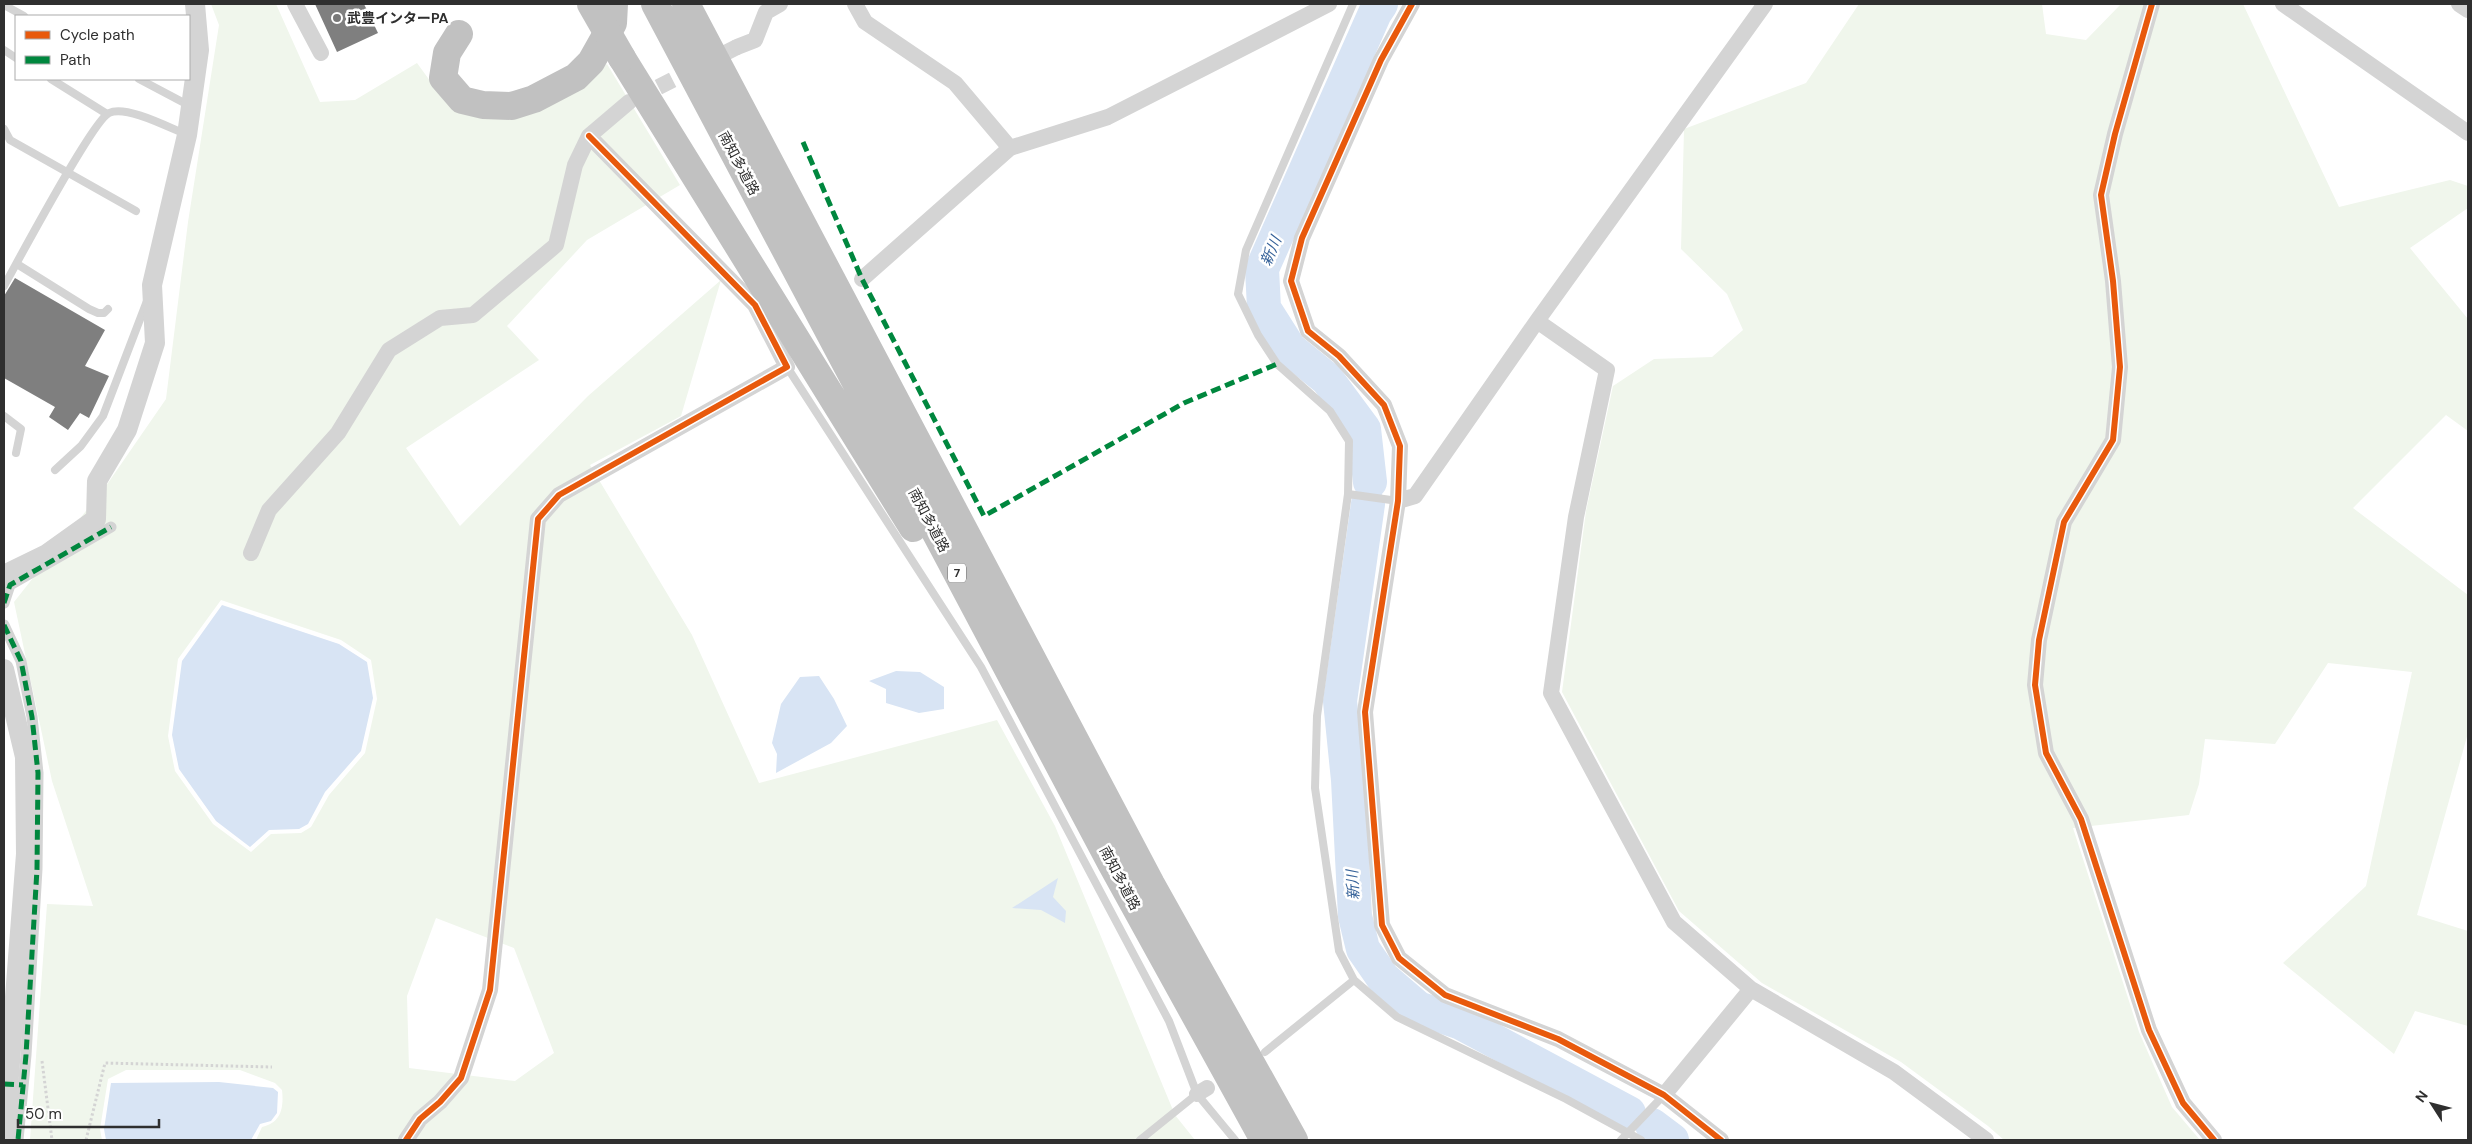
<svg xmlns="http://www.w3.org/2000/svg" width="2472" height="1144" font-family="'DM Sans','Noto Sans JP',sans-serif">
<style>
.green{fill:#f0f6ec;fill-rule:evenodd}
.water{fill:#d8e4f4}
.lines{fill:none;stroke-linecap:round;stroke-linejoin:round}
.river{stroke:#d8e4f4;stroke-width:34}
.building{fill:#7f7f7f}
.minor-tunnel{stroke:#d5d5d5;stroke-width:16;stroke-dasharray:16 8;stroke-linecap:butt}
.path{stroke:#d4d4d4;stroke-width:3;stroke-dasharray:2.5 2.5;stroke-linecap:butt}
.service{stroke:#d4d4d4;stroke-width:8}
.pedestrian{stroke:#d4d4d4;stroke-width:11}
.minor{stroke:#d4d4d4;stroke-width:16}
.tertiary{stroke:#d4d4d4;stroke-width:20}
.motorway{stroke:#c1c1c1;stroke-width:28}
.motorway-bridge{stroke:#c1c1c1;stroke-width:28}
.quiet{stroke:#00873e;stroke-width:5;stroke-dasharray:10 5;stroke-linecap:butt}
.cycleway-casing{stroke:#fff;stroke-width:9}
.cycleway{stroke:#e8590c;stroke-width:6}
.poi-dot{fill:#787878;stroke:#fff;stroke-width:2}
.labels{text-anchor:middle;stroke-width:5;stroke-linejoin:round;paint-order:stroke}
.shield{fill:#fff;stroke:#6d6d6d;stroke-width:1}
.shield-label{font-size:12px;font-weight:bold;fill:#2f2f2f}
.poi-label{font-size:14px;font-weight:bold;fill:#2f2f2f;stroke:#fff;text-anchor:start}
.street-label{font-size:14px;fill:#2f2f2f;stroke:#fff}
.water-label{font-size:15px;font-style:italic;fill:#366299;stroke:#fff}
</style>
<rect width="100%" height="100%" fill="#fff"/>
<!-- green -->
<path class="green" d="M211 4H276L320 102 355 100 417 63 444 100 562 99 607 64 680 185 587 240 507 326 539 360 406 448 460 526 588 396 721 280 681 416 590 465 692 635 759 783 997 720 1055 826 1175 1115 1195 1140H256L262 1127C281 1123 284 1108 282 1090L275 1083 240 1070H126L108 1079 100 1129 102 1140H30L47 904 93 906 52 781 14 602 108 483 166 399 188 222 219 25ZM221 600 341 640 371 660 377 699 365 753 329 795 311 827 301 833 271 834 251 852 213 824 175 771 168 736 178 659ZM436 918 514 948 554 1053 515 1081 409 1068 407 996Z
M1859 4H2042L2046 34 2086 40 2121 4H2243L2339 207 2450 180 2468 186V208L2410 248 2468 319V431L2446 415 2353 508 2468 595V733L2417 915 2468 931V1026L2415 1011 2394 1054 2283 963 2366 886 2412 672 2328 663 2275 744 2205 739 2199 784 2189 815 2073 828 2139 1032 2172 1107 2200 1140H2004L1988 1126 1901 1062 1762 983 1679 911 1562 692 1586 511 1613 386 1654 359 1712 357 1743 330 1727 294 1681 249 1684 129 1806 83Z"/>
<!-- water -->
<path class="water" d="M222 605 339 644 367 662 373 698 361 751 325 792 308 824 299 829 269 830 250 847 216 821 179 769 172 735 182 661Z
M896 671 920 672 944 687V709L919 713 886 703V689L869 681Z
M819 676 834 699 847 726 831 743 776 773 777 754 772 743 781 704 800 677Z
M1058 878 1053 897 1066 911 1065 923 1041 910 1012 908Z
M219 1082 273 1088 278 1092 277 1113 271 1121 260 1124 251 1140H106L104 1129 111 1083Z"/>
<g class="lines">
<!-- river -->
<path class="river" d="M1370 482 1364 429 1327 379 1290 349 1264 308 1262 269 1375 13 1381 4
M1368 504 1340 701 1348 780 1355 916 1363 949 1383 978 1418 1008 1461 1023 1629 1113
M1652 1125 1672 1140"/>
</g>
<!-- building -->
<path class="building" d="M315 4H364L378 33 337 52Z
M15 278 105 330 85 366 109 376 89 418 80 413 68 430 49 417 55 407 4 378V296Z"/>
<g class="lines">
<!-- minor-tunnel -->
<path class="minor-tunnel" d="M637 98 737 47"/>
<!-- path -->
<path class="path" d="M42 1061 52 1140
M86 1140 105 1063 272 1067"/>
<!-- service -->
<path class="service" d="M1353 4 1246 250 1238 294 1258 335 1277 364 1330 411 1349 441 1348 494 1317 716 1315 788 1339 951 1354 980 1397 1017 1566 1099 1641 1140
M4 5 24 16
M4 50 16 58
M51 79 107 114
M139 79 190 106
M4 129 10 140 136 211
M17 264 89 309 98 313H104L108 309
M4 286C18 261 93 120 109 113 126 105 168 127 185 134
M787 367 981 667 1169 1021 1197 1094 1235 1140
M4 416 21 429 16 453
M55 470 81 446 103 416 147 301
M1348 494 1398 501
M1265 1052 1354 980
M1140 1140 1197 1094
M1621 1140 1664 1095"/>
<!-- pedestrian -->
<path class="pedestrian" d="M4 603 10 585 111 527
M4 625 21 661 32 717 38 773 37 869 26 1055 18 1140"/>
<!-- minor -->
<path class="minor" d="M295 4 321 53
M855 4 865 22 955 83 1010 148
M1412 4 1381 60 1302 238 1291 281 1308 331 1339 356 1384 405 1400 446 1398 501 1365 712 1382 925 1399 958 1445 995 1558 1039 1664 1095 1721 1140
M2152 4 2115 134 2101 195 2113 281 2120 367 2113 440 2064 522 2039 640 2035 685 2046 753 2081 819 2149 1030 2183 1103 2214 1140
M2283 4 2468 133
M2459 4 2468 10
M737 47 755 40 766 12 780 4
M862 279 1010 148 1108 117 1329 4
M1537 321 1607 370 1576 517 1551 693 1674 922 1751 989 1894 1072 1986 1140
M1398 501 1415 496 1537 321 1765 4
M251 553 269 510 338 433 389 350 440 318 473 315 556 245 575 165 589 136 629 102
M1197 1094 1207 1088
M1664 1095 1751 989
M406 1140 420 1119 440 1102 461 1078 490 990 538 519 559 495 787 367 755 305 589 136"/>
<!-- tertiary -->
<path class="tertiary" d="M4 575 47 554 96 519 97 481 127 430 155 343 152 285 187 135 199 50 195 4
M4 669 25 757 26 854 4 1140"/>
<!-- motorway -->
<path class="motorway" d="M655 4 1111 863 1264 1140
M686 4 1151 884 1294 1140
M459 34 447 53 443 78 462 100 483 105 512 106 534 99 576 77 591 62 613 23 614 4
M622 58 913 528"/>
<!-- motorway-bridge -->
<path class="motorway-bridge" d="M591 4 622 58"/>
<!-- quiet -->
<path class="quiet" d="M803 142 862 279 984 516 1184 403 1277 364
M4 603 10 585 111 527
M4 625 21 661 32 717 38 773 37 869 26 1055 18 1140
M4 1084 23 1085"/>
<!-- cycleway casing -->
<g class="cycleway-casing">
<path id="cycleway" d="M1412 4 1381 60 1302 238 1291 281 1308 331 1339 356 1384 405 1400 446 1398 501 1365 712 1382 925 1399 958 1445 995 1558 1039 1664 1095 1721 1140
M2152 4 2115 134 2101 195 2113 281 2120 367 2113 440 2064 522 2039 640 2035 685 2046 753 2081 819 2149 1030 2183 1103 2214 1140
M406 1140 420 1119 440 1102 461 1078 490 990 538 519 559 495 787 367 755 305 589 136"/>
</g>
<!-- cycleway -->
<use href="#cycleway" class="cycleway"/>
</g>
<!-- markers -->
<circle class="poi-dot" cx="337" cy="18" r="5"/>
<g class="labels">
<!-- shield labels -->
<rect class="shield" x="948" y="563.5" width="18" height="19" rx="4"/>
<g class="shield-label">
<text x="957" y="577">7</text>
</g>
<!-- poi labels -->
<g class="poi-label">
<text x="347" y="23">武豊インターPA</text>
</g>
<!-- street labels -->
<g class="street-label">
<text transform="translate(739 163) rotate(62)" y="5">南知多道路</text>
<text transform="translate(929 520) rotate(62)" y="5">南知多道路</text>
<text transform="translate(1120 878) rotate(62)" y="5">南知多道路</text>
</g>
<!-- water labels -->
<g class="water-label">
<text transform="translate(1271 251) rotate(-67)" y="5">新川</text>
<text transform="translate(1353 885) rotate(-93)" y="5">新川</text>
</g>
</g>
<!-- border -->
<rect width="2472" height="1144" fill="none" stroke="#2f2f2f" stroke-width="10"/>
<!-- legend -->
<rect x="15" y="15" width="175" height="65" fill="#ffffff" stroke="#acacac"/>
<rect x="25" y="31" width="25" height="8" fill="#e8590c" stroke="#acacac"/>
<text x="60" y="40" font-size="15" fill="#2f2f2f">Cycle path</text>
<rect x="25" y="56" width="25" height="8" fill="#00873e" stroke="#acacac"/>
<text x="60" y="65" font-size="15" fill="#2f2f2f">Path</text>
<!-- north arrow -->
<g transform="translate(2432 1104) rotate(306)" stroke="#ffffff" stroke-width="4" paint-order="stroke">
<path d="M0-4L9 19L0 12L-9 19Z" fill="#2f2f2f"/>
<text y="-8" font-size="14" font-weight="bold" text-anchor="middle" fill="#2f2f2f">N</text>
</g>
<!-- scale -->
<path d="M18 1119v8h141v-8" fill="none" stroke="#2f2f2f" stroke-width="2.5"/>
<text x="25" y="1119" font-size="15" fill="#2f2f2f" stroke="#ffffff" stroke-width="4" paint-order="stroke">50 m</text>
</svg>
